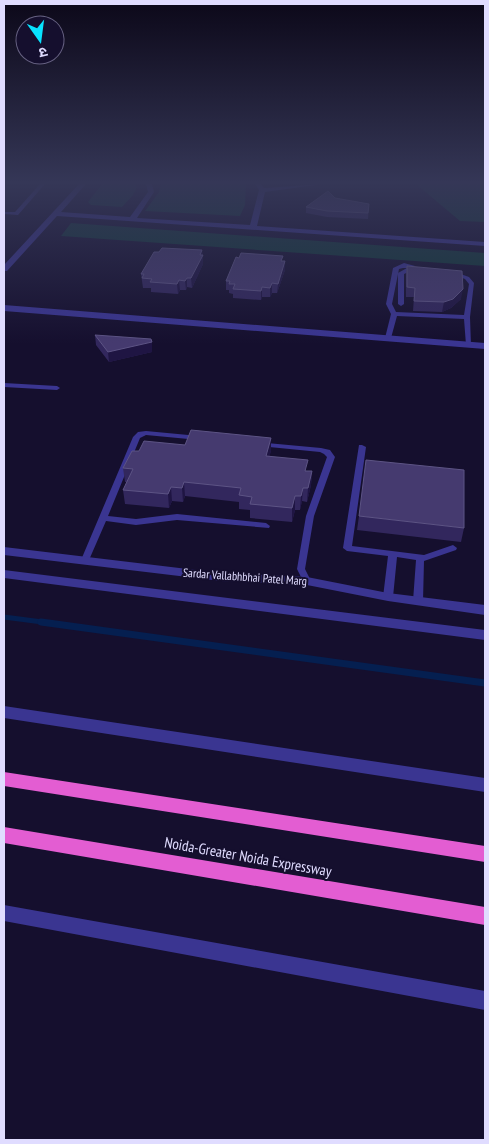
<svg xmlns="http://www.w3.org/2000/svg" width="489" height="1144" font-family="'PT Sans Narrow','Noto Sans Devanagari',sans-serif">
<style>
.green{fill:#113938}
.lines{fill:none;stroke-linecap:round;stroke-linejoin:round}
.stream-far1{stroke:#051f50;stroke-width:5}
.stream{stroke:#051f50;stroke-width:7}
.service{fill:#3a3591;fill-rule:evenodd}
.minor{fill:#3a3591;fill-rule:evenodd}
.tertiary{fill:#3a3591;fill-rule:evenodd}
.trunk{fill:#e35dd2;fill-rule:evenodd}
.wall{fill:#32275d}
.shaded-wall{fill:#1f1543}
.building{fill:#453a6f;stroke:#5d5485}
.labels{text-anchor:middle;stroke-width:4;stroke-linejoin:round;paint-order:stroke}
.street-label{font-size:12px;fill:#e0dcff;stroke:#150f2e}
.near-street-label{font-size:15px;fill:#e0dcff;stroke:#150f2e}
</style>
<rect width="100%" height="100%" fill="#150f2e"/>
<!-- green -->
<path class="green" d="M102 184H135L137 187 133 195 122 207 91 205 88 202Z
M161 184H246L245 205 240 216 145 211 159 192Z
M416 184H485V222L460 221Z
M71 223 485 253V266L61 236Z"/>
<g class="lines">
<!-- stream-far1 -->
<path class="stream-far1" d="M4 617 50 623"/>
<!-- stream -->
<path class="stream" d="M41 622 485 683"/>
<!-- service -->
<path class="service" d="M40 184H45L18 215 4 214V212H15Z
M404 263 415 266C411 269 404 267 399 269L392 304 396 312 464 315 469 284 465 279 449 273 452 271 469 277 474 283 470 317 471 346 466 345 464 319 397 316 391 338 386 339 385 338 391 314 386 304 393 268Z
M407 268H419L422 270C417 273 410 271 404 274V304L401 306 398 304V273Z
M4 383 57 386 60 388 57 390 4 387Z
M146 431 199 436 203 438 199 440 146 435 140 438 108 516 136 519 177 514 266 523 270 526 269 528 177 520 136 525 106 521 89 560 88 562H82L81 560 133 437 138 432Z
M256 442 321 448 330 450 335 457 314 516 305 569 311 581 310 583H304L297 569 306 516 327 457 324 454 320 452 259 446H256Z
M359 445H362L366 447 352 546 424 555 453 545 457 548 456 550 424 561 423 601 421 603H415L413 601 416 560 397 557 393 597 388 600 383 597 388 556 347 551 343 548Z"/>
<!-- minor -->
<path class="minor" d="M79 184H86L61 212 130 217 148 192 146 184H152L154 192 137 218 250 225 259 190 255 184H261L264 188 323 184 265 192 257 226 485 242V246L57 216 7 271H4V265Z
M4 305 485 343V349L4 311Z"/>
<!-- tertiary -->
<path class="tertiary" d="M4 547 221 573 307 577 388 593 485 605V615L388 601 307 585 221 581 4 555Z
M4 570 485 630V640L4 578Z
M4 706 485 778V792L4 718Z
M4 905 485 991V1010L4 921Z"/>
<!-- trunk -->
<path class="trunk" d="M4 772 485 846V862L4 786Z
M4 827 485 907V925L4 843Z"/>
</g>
<!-- wall -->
<path class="wall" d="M335 198 369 204 368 219 327 217 306 213V207Z
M202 250 203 264 192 288 187 287 186 290H180L178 294 151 292V288H143L141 274 159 252Z
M282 261H285V270L277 293H272L270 297H262L261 300 233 298V294L229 293V290H226V281Z
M407 266 461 299 451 308 442 312 413 311 414 297H406V275Z
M95 335 152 352 109 362 96 345Z
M271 438V451L269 456 307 471H312L311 485 307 502 302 501 300 510H295L292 522 250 518V510L239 509V502L185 496 183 502 172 501 169 508 125 504 123 490 127 482H125L123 468 139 451 185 445Z
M359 516 464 528 461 542 357 530Z"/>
<!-- shaded-wall -->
<path class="shaded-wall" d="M202 250 203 264 192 288 191 278Z
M285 261V270L277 293 278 284Z
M187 278V287L186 290 185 281Z
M179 280 180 290 178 294 177 284Z
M272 283V293L270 297V288Z
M262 287V297L261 300V291Z
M463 289 461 299 451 308 442 312 444 302Z
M152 342V352L109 362 108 352Z
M271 438V451L266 470V456Z
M312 471 311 485 307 502 308 488Z
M184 482 185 496 183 502 182 488Z
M171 487 172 501 169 508 168 494Z
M303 488 302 501 300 510 301 496Z
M295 496V510L292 522V508Z"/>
<!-- building -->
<path class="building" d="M328 191 335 198 369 204 368 213 327 211 306 207Z
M162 248 202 250 200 255H203L191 278H187L185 281 179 280 177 284 150 282 152 279 142 278 144 274H141L154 252H159Z
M241 253 283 256 281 261H285L278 284 272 283 270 288 262 287 261 291 233 289 235 284H229L230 281H226L236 257 239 258Z
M407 266 462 271 463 289 453 299 444 302 414 301 415 288 407 287Z
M95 335 151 339 152 342 108 352Z
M191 430 271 438 266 456 308 460 305 471H312L308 488H303L301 496H295L292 508 250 504 252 497 239 495 241 488 184 482 182 488 171 487 168 494 123 490 133 469 123 468 132 451H139L144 441 185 445Z
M366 460 464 470V528L359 516Z"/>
<!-- sky -->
<linearGradient id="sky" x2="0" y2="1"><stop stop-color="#0c0819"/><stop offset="0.53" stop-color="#353757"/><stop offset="1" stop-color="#353757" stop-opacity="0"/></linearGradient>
<rect width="489" height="344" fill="url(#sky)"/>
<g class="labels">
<!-- street labels -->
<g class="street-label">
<text transform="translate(245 577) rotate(4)" y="4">Sardar Vallabhbhai Patel Marg</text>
</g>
<!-- near-street labels -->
<g class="near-street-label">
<text transform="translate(248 857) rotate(10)" y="5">Noida-Greater Noida Expressway</text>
</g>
</g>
<!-- border -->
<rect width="489" height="1144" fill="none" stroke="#e0dcff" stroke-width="10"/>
<!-- north arrow -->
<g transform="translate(40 40) rotate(166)"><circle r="24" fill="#150f2e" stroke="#666182"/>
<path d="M0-4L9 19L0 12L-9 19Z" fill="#08e2ff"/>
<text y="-8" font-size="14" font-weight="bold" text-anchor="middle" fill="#e0dcff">उ</text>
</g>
</svg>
